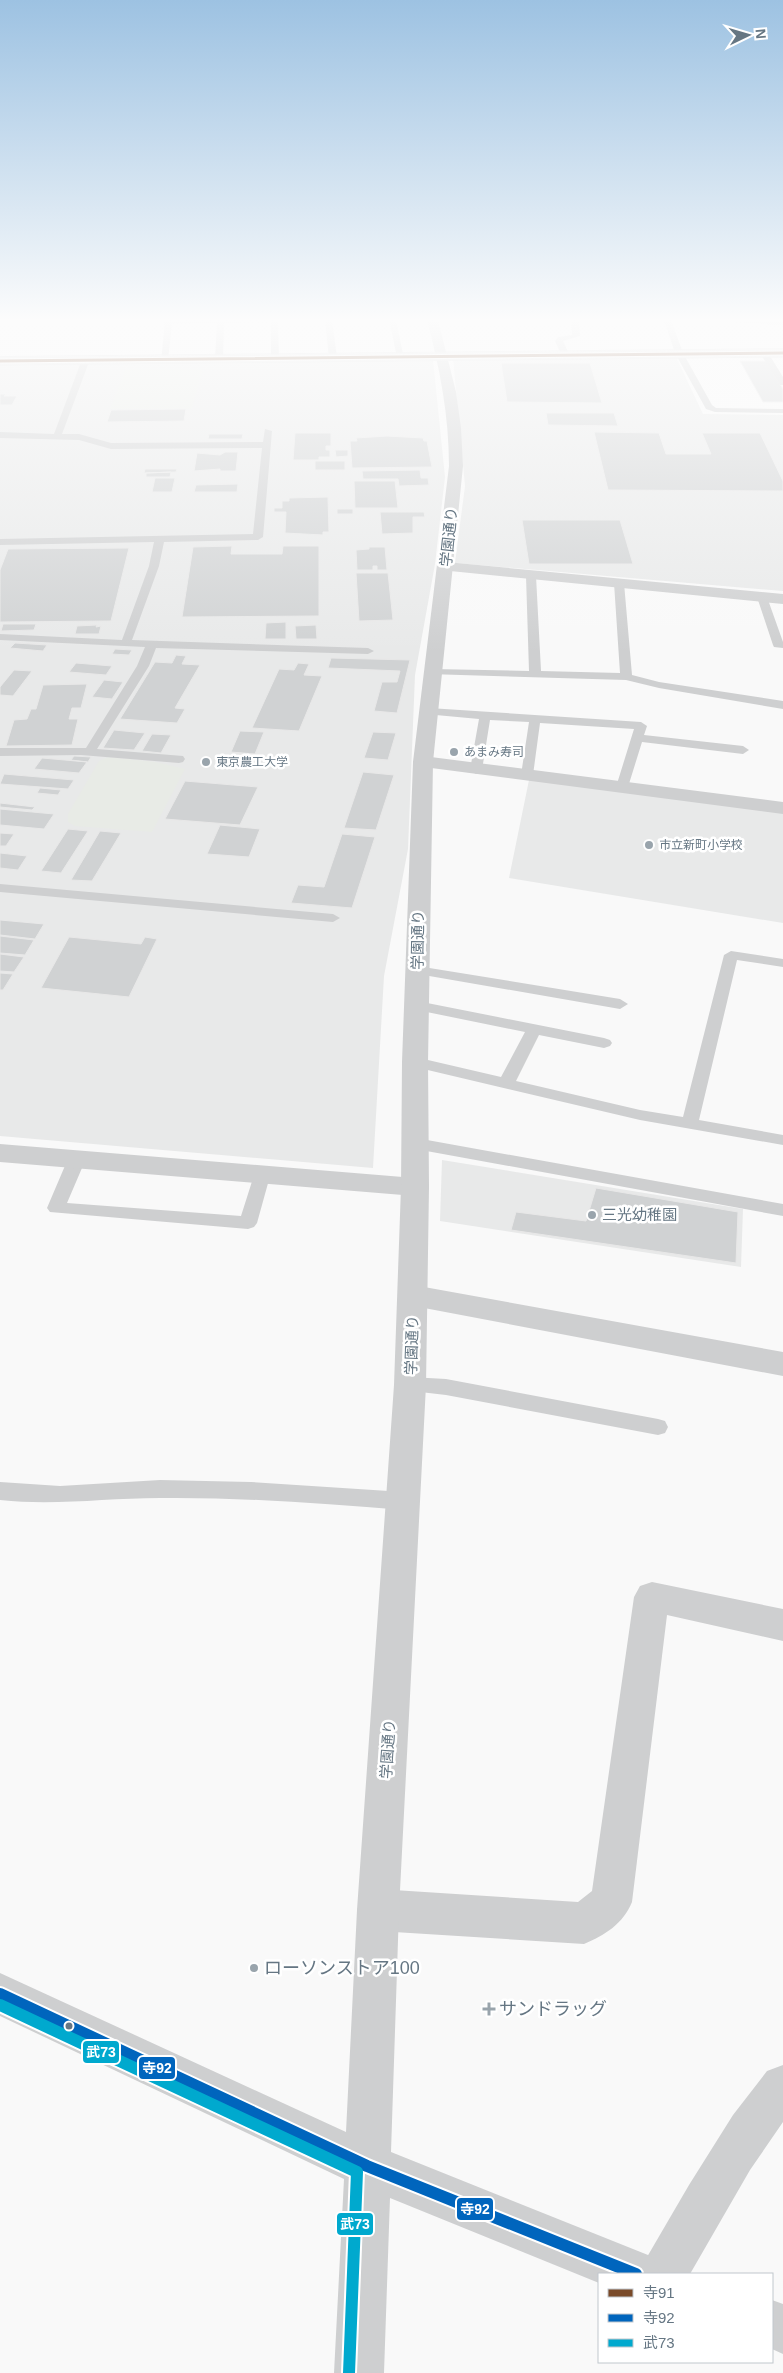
<svg xmlns="http://www.w3.org/2000/svg" width="783" height="2373" font-family="Arial,'Noto Sans JP',sans-serif">
<style>
.built{fill:#e8e9e9}
.green{fill:#e8ebe6}
.building{fill:#d0d2d3;stroke:#e8e8e8}
.lines{fill:none;stroke-linecap:round;stroke-linejoin:round}
.secondary-casing{stroke:#d5d6d7;stroke-width:1}
.service{fill:#cecfd0;fill-rule:evenodd}
.minor{fill:#cecfd0;fill-rule:evenodd}
.tertiary{fill:#cecfd0;fill-rule:evenodd}
.secondary{fill:#e1e2e2;fill-rule:evenodd}
.bus-1-casing{stroke:#fff;stroke-width:5}
.bus-2-casing{stroke:#fff;stroke-width:16}
.bus-3-casing{stroke:#fff;stroke-width:16}
.bus-1{stroke:#7a4b2a;stroke-width:3}
.bus-2{stroke:#0065bd;stroke-width:12}
.bus-3{stroke:#00a9ce;stroke-width:12}
.poi-dot{fill:#99a4ac;stroke:#fff;stroke-width:2}
.bus-dot{fill:#657683;stroke:#fff;stroke-width:2}
.labels{text-anchor:middle;stroke-width:5;stroke-linejoin:round;paint-order:stroke}
.far-poi-label{font-size:12px;fill:#657683;stroke:#fff;text-anchor:start}
.street-label{font-size:15px;fill:#657683;stroke:#fff}
.poi-label{font-size:15px;fill:#657683;stroke:#fff;text-anchor:start}
.near-poi-label{font-size:18px;fill:#657683;stroke:#fff;text-anchor:start}
.line-badge{stroke:#fff;stroke-width:2}
.badge-label{font-size:14px;text-anchor:middle;font-weight:bold;fill:#fff}
</style>
<rect width="100%" height="100%" fill="#f9f9f9"/>
<!-- built -->
<path class="built" d="M676 357 703 414 783 415V591L455 563 465 486 453 358Z
M433 360 445 477 435 564 415 675 408 849 384 976 373 1168 0 1136V365Z
M529 780 783 812V923L509 878Z
M442 1160 743 1209 741 1267 440 1221Z"/>
<!-- green -->
<path class="green" d="M126 369H203L192 409H110Z
M108 757 156 762 185 769 152 832 75 826 68 822V814L99 761Z"/>
<!-- building -->
<path class="building" d="M740 361H766L783 389V402H763Z
M501 363H590L602 403 507 402Z
M0 394H6L4 396H17L12 405H0Z
M186 409 184 421 107 422 111 410Z
M546 413H614L618 426 548 425Z
M594 432 659 433 666 454H711L702 433H760L783 481V491L608 490Z
M295 433H331V446H326V450H330V457H319V460H293Z
M209 434H243L242 439H208Z
M387 436 423 438 424 441H427L432 467 352 468 350 441H357L356 438Z
M335 450H348V456L336 457Z
M225 452H238L236 471H220V469L194 471 197 453 220 455Z
M315 461H345V470H315Z
M145 469H177L176 472 144 473Z
M420 470 421 478H428L429 485 399 486 398 479H363L362 471Z
M171 472 170 477H146V473Z
M155 478H175L172 492H152Z
M354 481H395L398 508H355Z
M238 484 237 492H194L196 485Z
M328 497 329 532H323V535L285 533 286 512H274V508H282V501H289V498Z
M337 509H353V514H337Z
M380 512H424L425 517H413V533L382 534Z
M522 520H620L633 564H529Z
M232 546 231 554H282L283 546H319V616L182 617 193 547Z
M369 547H385L387 570H377V566H373V570H357L356 550 369 549Z
M129 548 111 621 0 622V570L8 549Z
M356 573H388L393 620 359 621Z
M286 622V639H265L266 623Z
M3 624H36L34 630 1 631Z
M97 625 96 627 101 626 99 634H75L77 626Z
M316 625 317 639H296L295 626Z
M15 643 47 645 43 651 10 648Z
M115 649 132 650 129 655 112 654Z
M176 655 186 656 182 664 200 665 175 708 185 709 177 723 120 719 155 662 172 663Z
M331 658 410 660 397 713 374 711 382 682H397L400 671 328 668Z
M76 663 112 666 106 675 69 672Z
M298 663 309 664 304 675 322 676 299 731 252 728 279 669 294 670Z
M14 670 32 671 13 696 0 695V687Z
M104 680 123 682 112 699 92 697Z
M87 684 81 708H72L69 719H78L72 745 6 746 14 720 27 719 31 709H36L43 685Z
M114 730 145 733 134 750 103 748Z
M240 731 264 732 255 754 231 752Z
M373 732 396 733 388 760 364 758Z
M152 734 171 735 161 753 142 751Z
M74 756 91 757 88 762 71 760Z
M42 758 87 762 79 773 34 769Z
M363 772 394 775 376 830 344 828Z
M4 774 74 780 68 789 0 784Z
M185 781 258 787 240 825 165 819Z
M40 788 61 790 58 795 37 793Z
M0 803 35 807 32 810 0 807Z
M0 809 54 814 44 829 0 825Z
M220 825 260 829 249 857 207 854Z
M68 829 88 831 61 873 41 871Z
M100 831 121 833 92 881 71 880Z
M0 833 14 834 6 846H0Z
M342 834 375 837 352 908 291 903 298 885 324 887Z
M0 853 27 856 18 870 0 868Z
M0 920 44 924 35 939 0 935Z
M0 936 34 940 25 955 0 953Z
M69 937 141 944 145 937 157 939 129 997 41 988Z
M0 954 24 957 14 972 0 971Z
M0 973 13 974 3 990H0Z
M596 1188 738 1212 736 1263 511 1230 516 1212 586 1221Z"/>
<g class="lines">
<!-- secondary casing -->
<g class="secondary-casing">
<path id="secondary" d="M783 349V357L0 365V357Z"/>
</g>
<!-- service -->
<path class="service" d="M165 320H280L278 322 279 359 275 361 271 359V322L224 323 223 359 219 361 215 359 217 323 172 324 168 360 161 362Z
M325 320H332L337 358 333 360 329 358Z
M389 320H396L404 359 397 357Z
M571 320H579L580 336 563 341 569 354 565 356 561 354 555 341 558 337 572 335Z
M664 320H671L683 353 712 405 716 408 783 409V413L715 412 706 409 675 353Z
M730 320 783 321V325L733 322Z
M764 351H767L783 377V385H780L760 353Z
M85 360 89 362 62 434H79L111 443 263 442 265 429 272 431 263 537 258 540 164 542 159 566 132 640 368 648 374 651 368 654 156 648 149 666 97 749 183 756 185 759 183 762 179 763 81 755 0 756V748H86L137 666 145 647 0 640V634L122 640 149 566 154 542 0 545V539L253 534 262 448 111 449 79 440 0 438V432L54 434 81 362Z
M531 573 536 576 541 671 620 673 614 583 619 580 624 583 632 675 659 682 783 701V709L659 688 626 680 428 674 426 672 432 669 529 671 526 576Z
M762 594 767 597 783 642V648L774 647 773 645 757 597Z
M429 708 641 722 647 726 644 735 743 746 749 750 743 754 642 742 628 787 622 791 616 787 634 729 540 723 533 775 527 779 521 775 529 722 490 720 482 770 476 774 470 770 479 719 425 714 423 712Z
M0 884 333 914 340 918 333 922 0 892Z
M731 951 783 959V967L737 960 699 1120 783 1135V1145L640 1120 415 1067 409 1065 407 1062 409 1059 415 1057 501 1077 525 1032 412 1009 409 1006 417 1001 604 1038 610 1040 612 1043 610 1046 604 1048 539 1035 516 1081 640 1110 683 1117 724 955Z
M417 966 620 999 628 1004 620 1009 412 973 410 970 412 967Z
M416 1138 783 1204V1216L410 1148 408 1144 410 1140Z
M76 1155 82 1157 85 1161 67 1203 241 1216 255 1172 261 1170 267 1172 270 1176 257 1223 254 1227 248 1229 50 1212 47 1208 67 1161 70 1157Z
M410 1377 446 1379 658 1419 665 1421 668 1427 665 1433 658 1435 446 1395 403 1390 400 1385 403 1380Z
M160 1480 251 1482 404 1492 412 1495 415 1501 412 1507 404 1510C323 1504 242 1497 160 1498 106 1498 54 1506 0 1500V1482L60 1486Z"/>
<!-- minor -->
<path class="minor" d="M446 562 783 594V604L440 570 438 567 440 564Z
M423 756 783 802V814L416 766 413 762 416 758Z
M0 1144 415 1178 425 1180 429 1187 425 1194 415 1196 0 1162Z
M413 1285 783 1352V1376L403 1304 398 1296 403 1288Z
M652 1582 783 1609V1641L667 1615 632 1902C623 1924 605 1935 584 1944L378 1931 363 1925 357 1910 363 1895 378 1889 578 1902 592 1891 634 1597 640 1586Z
M783 2065V2122L750 2170 690 2274H640L647 2257 689 2185 733 2115 767 2071Z"/>
<!-- tertiary -->
<path class="tertiary" d="M427 320H438L456 392 461 428 463 466 433 762 428 1062 429 1187 426 1385 399 1910 391 2152 653 2257 660 2274H599V2283L390 2198 384 2373H334L344 2179 0 2016V1973L346 2132 357 1910 394 1385 401 1187 402 1062 413 762 449 466C449 416 440 369 427 320Z
M772 2300 783 2304V2354L772 2349Z"/>
<!-- secondary -->
<use href="#secondary" class="secondary"/>
<!-- bus-1 casing -->
<g class="bus-1-casing">
<path id="bus-1" d="M0 361 783 353"/>
</g>
<!-- bus-2 casing -->
<g class="bus-2-casing">
<path id="bus-2" d="M0 1994 367 2166 636 2274"/>
</g>
<!-- bus-3 casing -->
<g class="bus-3-casing">
<path id="bus-3" d="M0 2005 357 2172 349 2373"/>
</g>
<!-- bus-1 -->
<use href="#bus-1" class="bus-1"/>
<!-- bus-2 -->
<use href="#bus-2" class="bus-2"/>
<!-- bus-3 -->
<use href="#bus-3" class="bus-3"/>
</g>
<!-- sky -->
<linearGradient id="sky" x2="0" y2="1"><stop stop-color="#9dc2e2"/><stop offset="0.49" stop-color="#fcfcfc"/><stop offset="1" stop-color="#fcfcfc" stop-opacity="0"/></linearGradient>
<rect width="783" height="653" fill="url(#sky)"/>
<!-- markers -->
<g class="poi-dot">
<circle cx="454" cy="752" r="5"/>
<circle cx="206" cy="762" r="5"/>
<circle cx="649" cy="845" r="5"/>
<circle cx="592" cy="1215" r="5"/>
<circle cx="254" cy="1968" r="5"/>
<path d="M486.5 2001.5h5v5h5v5h-5v5h-5v-5h-5v-5h5z"/>
</g>
<circle class="bus-dot" cx="69" cy="2026" r="4.5"/>
<g class="labels">
<!-- far-poi labels -->
<g class="far-poi-label">
<text x="464" y="756">あまみ寿司</text>
<text x="216" y="766">東京農工大学</text>
<text x="659" y="849">市立新町小学校</text>
</g>
<!-- street labels -->
<g class="street-label">
<text transform="translate(449 537) rotate(-84)" y="5">学園通り</text>
<text transform="translate(418 940) rotate(-89)" y="5">学園通り</text>
<text transform="translate(412 1345) rotate(-88)" y="5">学園通り</text>
<text transform="translate(388 1749) rotate(-86)" y="5">学園通り</text>
</g>
<!-- poi labels -->
<g class="poi-label">
<text x="602" y="1220">三光幼稚園</text>
</g>
<!-- near-poi labels -->
<g class="near-poi-label">
<text x="264" y="1974">ローソンストア100</text>
<text x="499" y="2015">サンドラッグ</text>
</g>
</g>
<g class="line-badge">
<rect x="82" y="2040" width="38" height="24" rx="5" fill="#00a9ce"/>
<rect x="138" y="2056" width="38" height="24" rx="5" fill="#0065bd"/>
<rect x="456" y="2197" width="38" height="24" rx="5" fill="#0065bd"/>
<rect x="336" y="2212" width="38" height="24" rx="5" fill="#00a9ce"/>
</g>
<g class="badge-label">
<text x="101" y="2057">武73</text>
<text x="157" y="2073">寺92</text>
<text x="475" y="2214">寺92</text>
<text x="355" y="2229">武73</text>
</g>
<!-- legend -->
<rect x="598" y="2273" width="175" height="90" fill="#ffffff" stroke="#c1c8cd"/>
<rect x="608" y="2289" width="25" height="8" fill="#7a4b2a" stroke="#c1c8cd"/>
<text x="643" y="2298" font-size="15" fill="#657683">寺91</text>
<rect x="608" y="2314" width="25" height="8" fill="#0065bd" stroke="#c1c8cd"/>
<text x="643" y="2323" font-size="15" fill="#657683">寺92</text>
<rect x="608" y="2339" width="25" height="8" fill="#00a9ce" stroke="#c1c8cd"/>
<text x="643" y="2348" font-size="15" fill="#657683">武73</text>
<!-- north arrow -->
<g transform="translate(748 35) rotate(85)" stroke="#ffffff" stroke-width="4" paint-order="stroke">
<path d="M0-4L9 19L0 12L-9 19Z" fill="#657683"/>
<text y="-8" font-size="14" font-weight="bold" text-anchor="middle" fill="#657683">N</text>
</g>
</svg>
